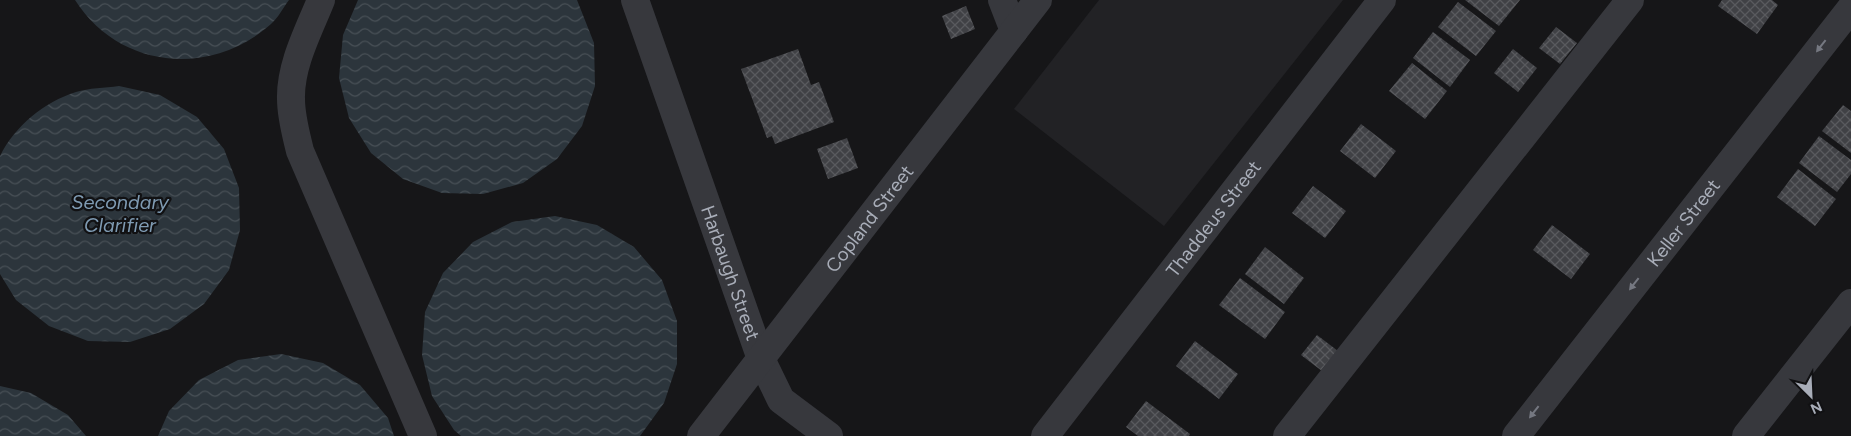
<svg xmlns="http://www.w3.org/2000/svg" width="1851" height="436" font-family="Figtree,sans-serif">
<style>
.built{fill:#222225}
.water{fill:url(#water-waves)}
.building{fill:url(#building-cross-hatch)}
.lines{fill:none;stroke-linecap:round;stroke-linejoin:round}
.minor{stroke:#37383d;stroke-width:28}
.oneway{fill:#757881}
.labels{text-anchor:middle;stroke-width:4.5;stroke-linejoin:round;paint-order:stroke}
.street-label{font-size:19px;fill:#a8adb8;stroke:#111113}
.water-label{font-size:20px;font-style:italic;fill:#7f9bb3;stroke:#111113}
</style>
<defs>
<pattern id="water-waves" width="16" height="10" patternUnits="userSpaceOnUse" patternTransform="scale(1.25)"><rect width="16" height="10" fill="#2c353c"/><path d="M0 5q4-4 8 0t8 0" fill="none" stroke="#485056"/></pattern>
<pattern id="building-cross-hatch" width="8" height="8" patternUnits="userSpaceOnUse" patternTransform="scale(1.25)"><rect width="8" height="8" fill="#404145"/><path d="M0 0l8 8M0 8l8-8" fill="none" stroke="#595a5e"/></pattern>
</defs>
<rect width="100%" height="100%" fill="#161618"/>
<!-- built -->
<path class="built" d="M1099 0H1343L1164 226 1014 109Z"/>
<!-- water -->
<path class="water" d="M75 0H289C283 8 278 18 271 24 210 78 119 69 75 0Z
M358 0H577L594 43 595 86 582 126 557 159 523 183 483 194 442 193 403 179 371 153 349 118 339 78 343 35Z
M119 86 160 95 197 117 224 149 239 188 240 230 229 270 204 304 170 329 130 342 88 341 49 326 16 300 0 274V156C15 126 44 102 76 92 89 88 105 88 119 86Z
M555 216 597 225 634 247 662 280 677 321V364L664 403 640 436H461L454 430 432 396 422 355 425 312 443 273 473 242 512 222Z
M281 354 323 363 360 385 388 418 394 436H158L169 411 199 380 238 360Z
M0 386 31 393 68 415 86 436H0Z"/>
<!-- building -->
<path class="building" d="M1465 0H1520L1499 26Z
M1722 0H1772L1778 5 1757 34 1718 6Z
M1458 2 1496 31 1476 56 1438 27Z
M966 6 975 29 951 39 942 16Z
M1556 27 1577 43 1560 64 1539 48Z
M1433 32 1470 60 1450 87 1413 58Z
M798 49 811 85 819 82 834 122 775 144 772 136 767 138 741 69Z
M1513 49 1537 68 1518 92 1494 73Z
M1412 63 1447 91 1425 119 1389 91Z
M1843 105 1851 111V153L1822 131Z
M1361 124 1396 151 1375 178 1340 151Z
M1819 136 1851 160V174L1837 192 1799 163Z
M847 138 858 168 828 179 817 149Z
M1798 169 1836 199 1815 226 1777 197Z
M1313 186 1346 211 1325 238 1292 213Z
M1552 225 1590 254 1571 279 1533 250Z
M1265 247 1304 278 1284 304 1245 274Z
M1240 278 1285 312 1265 339 1219 305Z
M1317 335 1338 351 1322 371 1301 355Z
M1195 341 1238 374 1219 399 1176 366Z
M1146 401 1190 434 1189 436H1138L1126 427Z"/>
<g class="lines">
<!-- minor -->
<g class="minor">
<path d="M321 0C309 30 290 65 291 99 291 117 296 134 300 151L423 436"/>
<path id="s1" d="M635 0 761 359 781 400 829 436"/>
<path d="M1002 0 1014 31"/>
<path id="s2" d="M701 436 1038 0"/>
<path id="s3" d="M1045 436 1382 0"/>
<path d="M1287 436 1630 0"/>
<path id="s4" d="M1516 436 1851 8"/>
<path d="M1746 436 1851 303"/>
</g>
</g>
<!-- one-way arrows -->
<defs><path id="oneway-solid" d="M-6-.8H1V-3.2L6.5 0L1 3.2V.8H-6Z" transform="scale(1.25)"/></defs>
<g class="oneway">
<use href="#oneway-solid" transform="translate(1821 46) rotate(128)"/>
<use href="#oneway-solid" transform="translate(1634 284) rotate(128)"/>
<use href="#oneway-solid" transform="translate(1534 412) rotate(128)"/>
</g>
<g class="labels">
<!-- street labels -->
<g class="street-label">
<text dy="7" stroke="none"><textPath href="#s2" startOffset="275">Copland Street</textPath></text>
<text dy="7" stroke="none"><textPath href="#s3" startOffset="275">Thaddeus Street</textPath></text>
<text dy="7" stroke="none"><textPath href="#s4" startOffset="271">Keller Street</textPath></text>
<text dy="7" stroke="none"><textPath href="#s1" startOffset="289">Harbaugh Street</textPath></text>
</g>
<!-- water labels -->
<g class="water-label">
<text x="120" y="209">Secondary<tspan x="120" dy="23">Clarifier</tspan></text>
</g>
</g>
<!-- north arrow -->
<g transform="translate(1811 396) rotate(156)" stroke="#111113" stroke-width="4" paint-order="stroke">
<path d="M0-4L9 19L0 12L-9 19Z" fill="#a8adb8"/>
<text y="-8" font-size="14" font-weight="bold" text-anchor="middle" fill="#a8adb8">N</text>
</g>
</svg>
